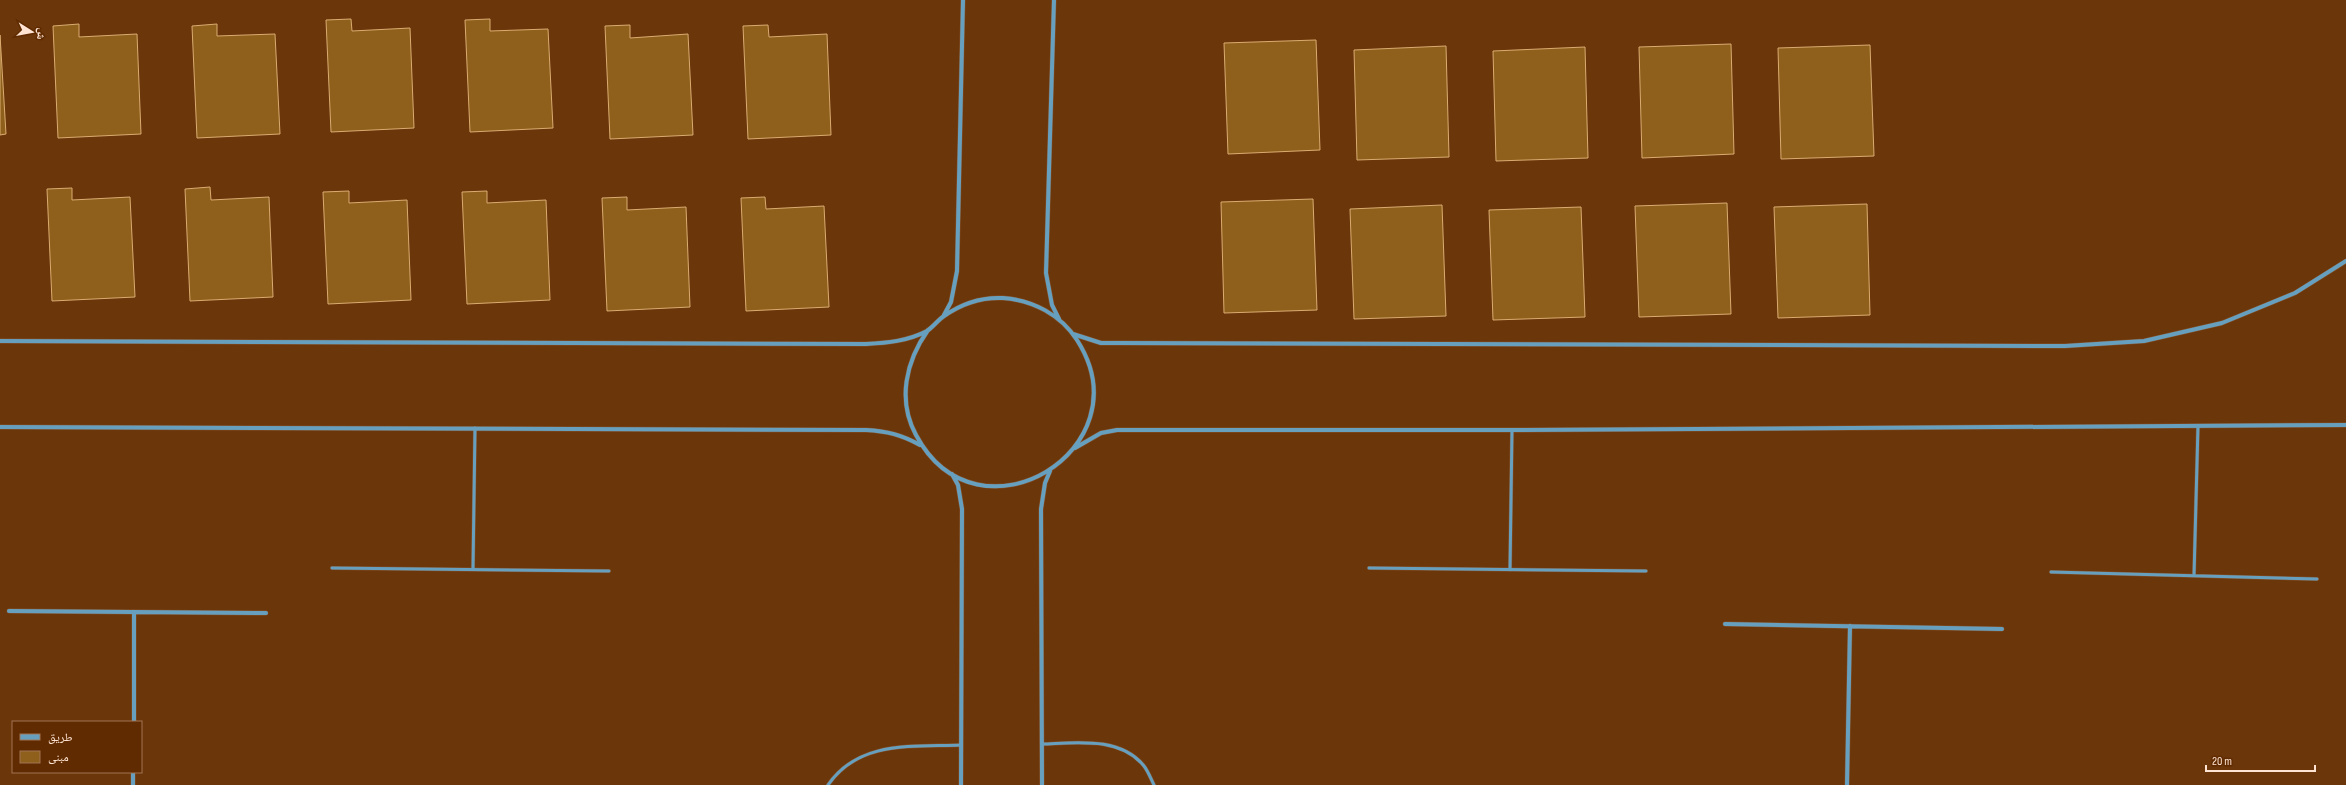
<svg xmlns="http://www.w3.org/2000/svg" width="2346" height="785" font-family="'Sofia Sans Condensed','Noto Naskh Arabic',sans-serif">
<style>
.building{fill:#8e601b;stroke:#daac71}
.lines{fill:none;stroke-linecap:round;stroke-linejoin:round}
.service-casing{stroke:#84522b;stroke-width:4}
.minor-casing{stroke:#84522b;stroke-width:5}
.service{stroke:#67a0bf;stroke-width:3}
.minor{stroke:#67a0bf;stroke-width:4}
</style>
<rect width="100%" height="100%" fill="#6c360b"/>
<!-- building -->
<path class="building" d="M351 19 352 31 410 28 414 128 331 132 326 20Z
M490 19V31L548 29 553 128 470 132 465 20Z
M79 24V37L137 34 141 134 58 138 53 26Z
M217 24V36L275 34 280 134 197 138 192 26Z
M630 25V38L688 34 693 135 610 139 605 26Z
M768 25 769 37 827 34 831 135 748 139 743 26Z
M0 35 6 134 0 135Z
M1316 40 1320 150 1228 154 1224 43Z
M1731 44 1734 154 1642 158 1639 47Z
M1870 45 1874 156 1781 159 1778 48Z
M1446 46 1449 157 1357 160 1354 50Z
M1585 47 1588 158 1496 161 1493 51Z
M210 187 211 200 269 197 273 297 190 301 185 189Z
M72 188V200L130 197 135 297 52 301 47 189Z
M349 191V203L407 200 411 300 328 304 323 192Z
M487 191V203L546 200 550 300 467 304 462 192Z
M627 197V210L686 207 690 307 607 311 602 198Z
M765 197 766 209 824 206 829 307 746 311 741 198Z
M1313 199 1317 310 1224 313 1221 202Z
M1727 203 1731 314 1639 317 1635 206Z
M1867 204 1870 315 1778 318 1774 207Z
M1442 205 1446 316 1354 319 1350 209Z
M1581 207 1585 317 1493 320 1489 210Z"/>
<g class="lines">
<!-- service casing -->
<g class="service-casing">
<path id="service" d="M332 568 609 571
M1369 568 1646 571
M473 569 475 428
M1510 570 1512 430
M2051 572 2317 579
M2194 576 2198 426
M1042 744C1075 743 1120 736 1144 766 1148 771 1151 779 1154 785
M828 785C859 740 912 747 961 745"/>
</g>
<!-- minor casing -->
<g class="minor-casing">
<path id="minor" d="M1054 0 1046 273 1052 305 1059 319
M944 315 951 302 957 271 963 0
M1073 334 1101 343H1116L2065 346 2144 341 2222 323 2295 293 2346 261
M0 341 866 344C887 343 908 341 927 331 933 327 938 320 944 316 961 304 982 297 1003 298 1033 300 1061 315 1077 340 1147 449 978 551 916 435 897 400 906 361 928 330
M0 427 866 430C887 431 902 435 920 445
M1075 448 1101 433 1117 430H1512L2346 425
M952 474 958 485 962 509 961 785
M9 611 266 613
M1725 624 2002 629
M134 722V612
M133 785V772
M1042 785 1041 509 1045 483 1050 471
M1847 785 1850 626"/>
</g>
<!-- service -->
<use href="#service" class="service"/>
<!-- minor -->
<use href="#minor" class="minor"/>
</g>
<!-- legend -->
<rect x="12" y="721" width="130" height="52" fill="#602b00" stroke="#a07554"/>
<rect x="20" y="734" width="20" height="6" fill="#67a0bf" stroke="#a07554"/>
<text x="48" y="741" font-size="12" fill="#ffe4d3">طريق</text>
<rect x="20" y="751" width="20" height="12" fill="#8e601b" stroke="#a07554"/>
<text x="48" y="761" font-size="12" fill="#ffe4d3">مبنى</text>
<!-- north arrow -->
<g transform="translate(32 32) rotate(101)" stroke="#602b00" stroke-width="3" paint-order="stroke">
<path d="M0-3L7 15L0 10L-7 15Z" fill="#ffe4d3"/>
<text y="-6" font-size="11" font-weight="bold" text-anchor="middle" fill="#ffe4d3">ش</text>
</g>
<!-- scale -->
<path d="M2206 765v6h109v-6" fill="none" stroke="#ffe4d3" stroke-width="2"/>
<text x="2212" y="765" font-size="12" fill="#ffe4d3" stroke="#602b00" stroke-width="3" paint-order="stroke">20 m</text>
</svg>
